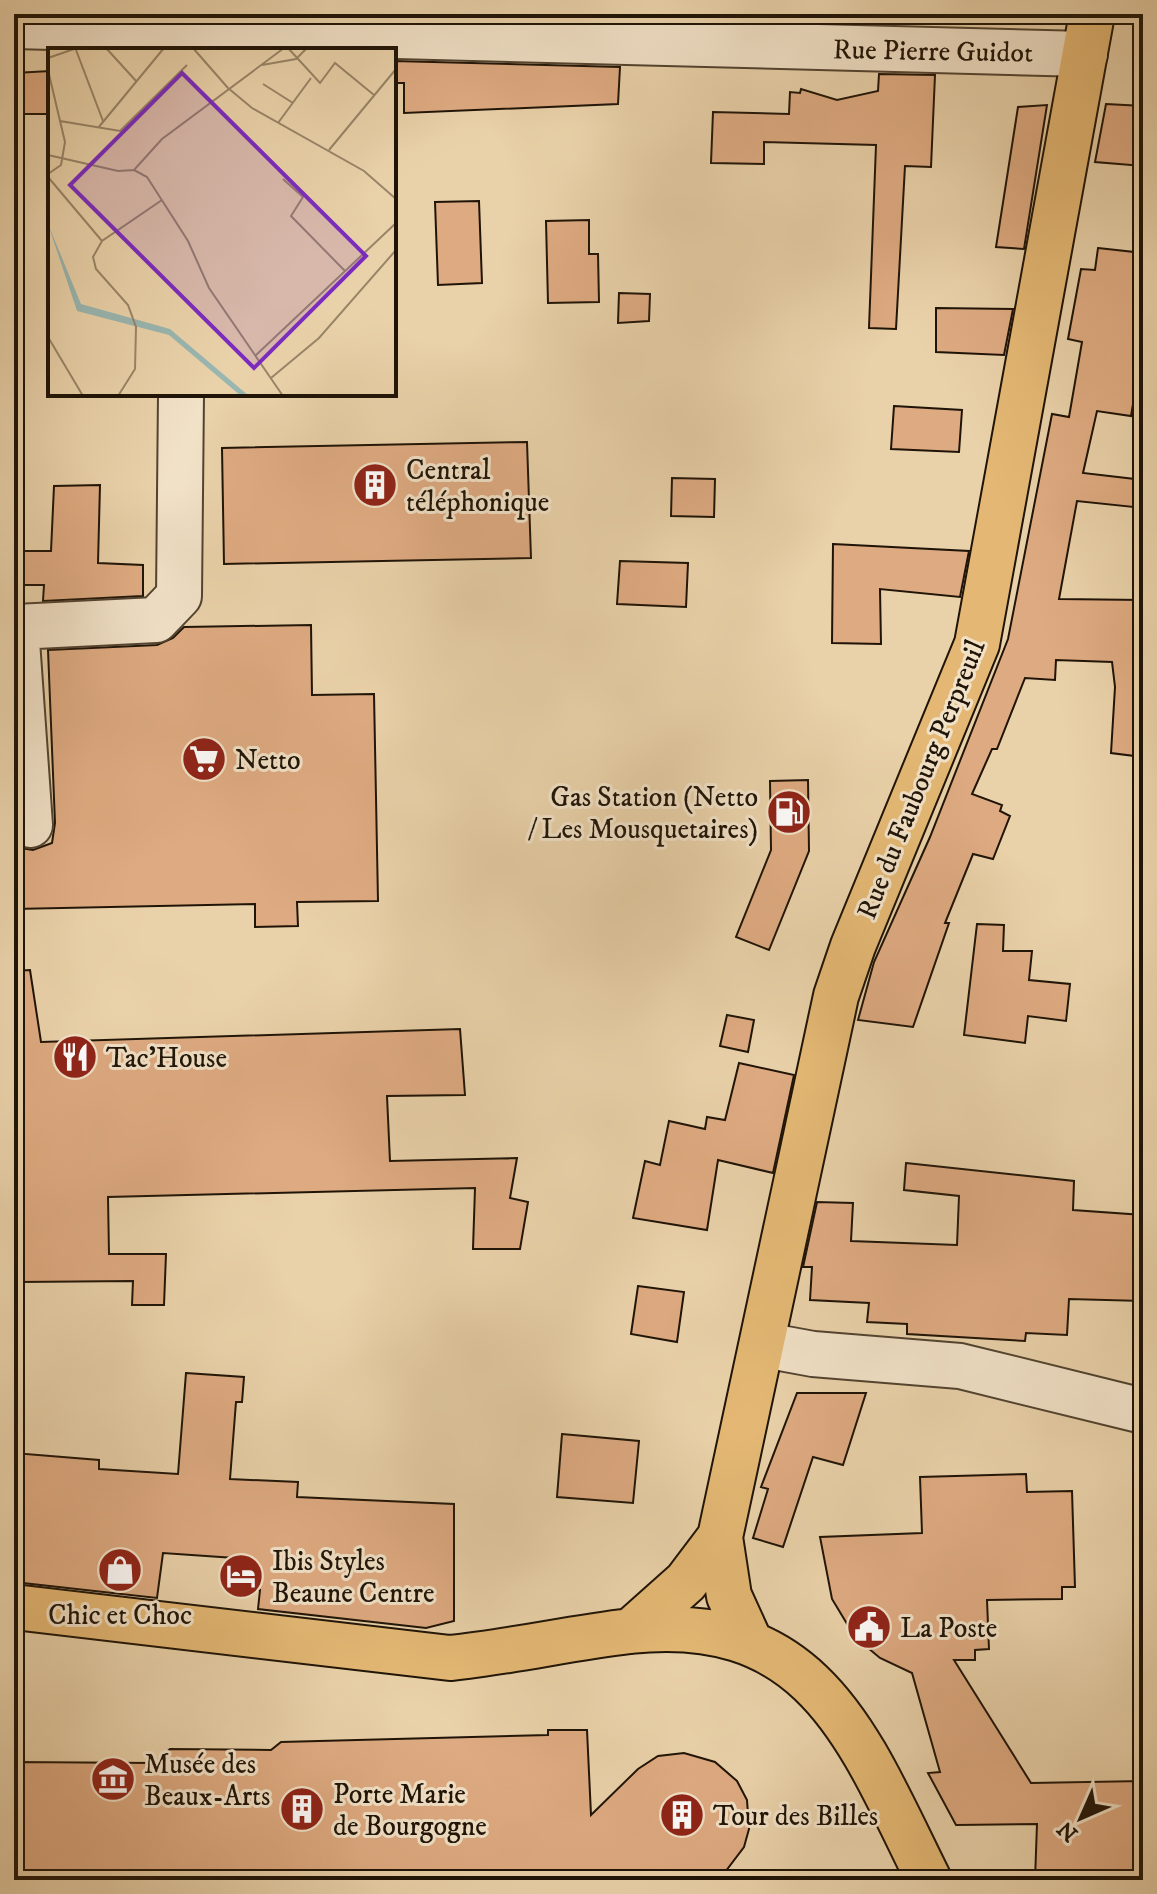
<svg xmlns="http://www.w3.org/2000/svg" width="1157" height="1894" font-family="'IM FELL DW Pica',serif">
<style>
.building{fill:#deaa81;stroke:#1f1407;stroke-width:2}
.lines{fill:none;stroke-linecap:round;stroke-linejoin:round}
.minor-casing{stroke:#524330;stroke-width:48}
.major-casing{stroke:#1f1407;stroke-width:48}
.minor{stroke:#f1e1c7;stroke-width:44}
.major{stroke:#e4b874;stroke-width:44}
.labels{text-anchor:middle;stroke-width:6;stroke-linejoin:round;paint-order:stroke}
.street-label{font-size:28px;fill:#1f1407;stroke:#f1e1c7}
.poi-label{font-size:28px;fill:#1f1407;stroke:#f1e1c7;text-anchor:start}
.inset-road{fill:none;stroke:#988568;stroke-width:2}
.view{fill:#7b2cbf;fill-opacity:0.15;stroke:#7b2cbf;stroke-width:4}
.inset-edge{fill:none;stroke:#1f1407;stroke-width:4}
</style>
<rect width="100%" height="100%" fill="#e9d1a9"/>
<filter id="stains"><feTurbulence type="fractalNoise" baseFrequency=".0025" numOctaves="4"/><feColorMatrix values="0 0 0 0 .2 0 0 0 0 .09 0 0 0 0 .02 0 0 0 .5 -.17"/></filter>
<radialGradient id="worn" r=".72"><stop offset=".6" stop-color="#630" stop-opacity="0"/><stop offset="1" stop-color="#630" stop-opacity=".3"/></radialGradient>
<!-- building -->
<path class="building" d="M394 61 620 67 618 104 404 113V83H394Z
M50 71V114H14V73Z
M879 74 935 75 931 167 905 166 896 329 869 328 876 145 764 142V164L711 163 713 112 789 114 790 92 800 93 801 89 837 100 878 91Z
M1106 104 1143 106V166L1095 162Z
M1047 105 1024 249 996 247 1018 107Z
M479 201 482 283 438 285 435 202Z
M589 220V254H598L599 302 548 303 546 221Z
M1098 248 1143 253V346L1131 416 1097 411 1083 473 1143 480V508L1077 501 1059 599 1143 600V757L1111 753 1115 687 1112 662 1056 660 1055 680 1025 678 997 749H992L972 794 1002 805 1000 811 1010 816 993 859 973 854 945 923H949L913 1027 858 1020 874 962 930 837 1008 639 1052 414 1069 417 1082 342 1068 339 1081 269 1095 270Z
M619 293 650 294 649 321 618 323Z
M936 308 1013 309 1004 355 936 352Z
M894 406 962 410 959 452 891 449Z
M527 442 531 558 224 564 222 448Z
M672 478 715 479 714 517 671 516Z
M100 485 98 563 143 565V596L43 601 44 585H21V551H51L54 486Z
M833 544 969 551 960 597 880 589 881 644 832 643Z
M620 561 688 563 686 607 617 604Z
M311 625 312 695 374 694 378 901 297 902 298 926 255 927V904L14 909V847L33 850 52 843 55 823 48 650 157 645 173 638 184 627Z
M808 780 809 851 769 950 736 937 771 850 770 781Z
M977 924 1004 925 1003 951H1032L1029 980 1070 984 1066 1021 1028 1016 1025 1043 964 1035Z
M30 970 41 1042 460 1029 465 1095 387 1096 390 1161 517 1158 510 1198 528 1202 520 1249H473L475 1188 108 1197 109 1254H166L164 1305H132L133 1281 19 1282 14 1211V971Z
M727 1015 754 1020 748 1052 720 1046Z
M739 1063 794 1075 773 1173 718 1160 707 1230 633 1218 645 1161 660 1165 669 1121 705 1129 707 1117 725 1120Z
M906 1163 1074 1181 1073 1210 1143 1215V1301L1069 1299 1067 1335 1026 1333 1025 1341 907 1334V1324L867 1322 869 1303 810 1300 812 1267H803L817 1202 853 1203 851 1241 957 1245 959 1196 904 1190Z
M638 1286 684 1292 677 1342 631 1334Z
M186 1373 244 1377 242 1402H236L230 1479 298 1482 297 1497 454 1504V1621L426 1628 258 1609 260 1590 248 1589 249 1559 163 1553 157 1598 14 1582V1453L99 1460V1469L178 1474Z
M797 1393H866L843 1465 813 1457 783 1547 753 1538 768 1489 761 1487Z
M562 1434 639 1441 633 1503 557 1497Z
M1026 1474 1027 1492 1072 1491 1075 1587H1062V1599L987 1600 989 1649 975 1650V1660H954L1031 1783 1143 1781V1880H1035L1037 1824 956 1825 928 1773 940 1772 912 1673 880 1658 855 1637 832 1599 820 1537 922 1533 920 1477Z
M548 1730H587L591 1815 638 1769 658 1756 684 1753 715 1762 737 1781 747 1800 749 1829 744 1847 719 1880H597L467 1871 207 1880H14V1762L154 1763 170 1749 271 1750 281 1742 548 1735Z"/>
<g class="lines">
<!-- minor casing -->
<g class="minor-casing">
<path id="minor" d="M14 26 1085 54
M30 825 16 627 156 620 179 596 181 394
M764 1345 813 1354 960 1366 1143 1411"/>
</g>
<!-- major casing -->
<g class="major-casing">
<path id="major" d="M14 1607 450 1658C510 1652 570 1638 630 1631 816 1611 859 1740 929 1880
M631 1631 686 1582 720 1537
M749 1640 729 1596 720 1537 836 996 853 946 977 644 1092 14"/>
</g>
<!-- minor -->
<use href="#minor" class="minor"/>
<!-- major -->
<use href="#major" class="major"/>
</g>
<!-- icons -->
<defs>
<g id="building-disc" transform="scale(2.3)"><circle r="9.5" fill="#8f2418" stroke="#f1e1c7"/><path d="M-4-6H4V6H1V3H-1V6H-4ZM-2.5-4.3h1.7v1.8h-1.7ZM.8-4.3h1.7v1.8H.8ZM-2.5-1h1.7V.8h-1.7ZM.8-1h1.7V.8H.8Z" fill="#fff"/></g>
<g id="supermarket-disc" transform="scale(2.3)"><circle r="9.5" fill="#8f2418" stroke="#f1e1c7"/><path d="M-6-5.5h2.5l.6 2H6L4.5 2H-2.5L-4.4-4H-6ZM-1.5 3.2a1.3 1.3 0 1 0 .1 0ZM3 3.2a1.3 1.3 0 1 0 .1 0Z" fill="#fff"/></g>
<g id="fuel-disc" transform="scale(2.3)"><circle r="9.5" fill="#8f2418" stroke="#f1e1c7"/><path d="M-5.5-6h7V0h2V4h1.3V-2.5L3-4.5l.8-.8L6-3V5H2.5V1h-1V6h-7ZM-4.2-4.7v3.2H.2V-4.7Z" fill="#fff"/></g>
<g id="restaurant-disc" transform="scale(2.3)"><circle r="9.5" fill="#8f2418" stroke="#f1e1c7"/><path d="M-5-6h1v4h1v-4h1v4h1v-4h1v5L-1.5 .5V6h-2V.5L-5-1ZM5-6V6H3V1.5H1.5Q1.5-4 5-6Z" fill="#fff"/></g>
<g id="shop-disc" transform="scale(2.3)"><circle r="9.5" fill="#8f2418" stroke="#f1e1c7"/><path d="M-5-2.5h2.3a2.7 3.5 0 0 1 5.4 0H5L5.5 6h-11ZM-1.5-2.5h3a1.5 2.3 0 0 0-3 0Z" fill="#fff"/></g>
<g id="hotel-disc" transform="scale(2.3)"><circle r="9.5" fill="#8f2418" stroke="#f1e1c7"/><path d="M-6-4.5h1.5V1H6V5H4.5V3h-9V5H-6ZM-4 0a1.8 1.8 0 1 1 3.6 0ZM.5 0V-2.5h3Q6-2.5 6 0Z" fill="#fff"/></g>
<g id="civic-disc" transform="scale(2.3)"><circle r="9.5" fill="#8f2418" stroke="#f1e1c7"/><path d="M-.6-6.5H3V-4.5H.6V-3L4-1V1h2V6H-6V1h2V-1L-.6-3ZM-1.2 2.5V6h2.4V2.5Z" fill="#fff"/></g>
<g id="museum-disc" transform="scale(2.3)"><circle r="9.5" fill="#8f2418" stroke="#f1e1c7"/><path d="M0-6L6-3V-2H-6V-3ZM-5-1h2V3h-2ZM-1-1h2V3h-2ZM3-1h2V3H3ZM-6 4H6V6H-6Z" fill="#fff"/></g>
</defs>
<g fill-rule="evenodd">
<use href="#building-disc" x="375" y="485"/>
<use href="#supermarket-disc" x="204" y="759"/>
<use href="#fuel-disc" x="789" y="812"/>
<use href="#restaurant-disc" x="75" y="1057"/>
<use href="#shop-disc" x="120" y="1570"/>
<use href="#hotel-disc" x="241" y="1576"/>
<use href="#civic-disc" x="869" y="1627"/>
<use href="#museum-disc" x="113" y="1779"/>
<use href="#building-disc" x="302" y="1809"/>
<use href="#building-disc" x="682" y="1815"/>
</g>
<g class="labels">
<!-- street labels -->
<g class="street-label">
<text transform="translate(933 50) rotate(1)" y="10">Rue Pierre Guidot</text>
<text transform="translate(920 779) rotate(-68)" y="10">Rue du Faubourg Perpreuil</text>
</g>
<!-- poi labels -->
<g class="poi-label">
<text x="406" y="479">Central<tspan x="406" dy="32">téléphonique</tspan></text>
<text x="235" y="769">Netto</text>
<text x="758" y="806" text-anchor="end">Gas Station (Netto<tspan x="758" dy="32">/ Les Mousquetaires)</tspan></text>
<text x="106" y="1067">Tac'House</text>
<text x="272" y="1570">Ibis Styles<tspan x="272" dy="32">Beaune Centre</tspan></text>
<text x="120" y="1624" text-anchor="middle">Chic et Choc</text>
<text x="900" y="1637">La Poste</text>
<text x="144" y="1773">Musée des<tspan x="144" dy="32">Beaux-Arts</tspan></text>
<text x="333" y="1803">Porte Marie<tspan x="333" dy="32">de Bourgogne</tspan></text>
<text x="713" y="1825">Tour des Billes</text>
</g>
</g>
<!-- overview -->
<g transform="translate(48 48)">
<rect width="348" height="348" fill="#e9d1a9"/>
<path d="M0 176 33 256 122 281 201 348H193L121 287 29 263Z" fill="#99b6b0"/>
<path class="inset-road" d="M58 0 89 34M145 0 180 40M240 0 272 35 287 15 326 47M28 2 55 73M0 10 29 0M214 17 248 11 259 0M0 22 17 94 13 117 0 126M215 36 245 55M180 40 204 60 316 123 348 151M12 73 72 83 139 17M230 75 263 30M50 80 116 0M281 102 348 21M0 107 70 123 86 122 114 91 236 0M86 122 99 129 140 193 161 240 235 348M0 129 54 193M235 131 255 149 243 168 297 223M0 289 35 348M207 308 348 175M223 330 271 290 348 202M70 348 87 321 88 279 80 257 48 221 45 209 54 193 114 152"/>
<path class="view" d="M134 25 318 208 206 320 22 137Z"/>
<rect width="348" height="348" class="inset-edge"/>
</g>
<!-- margin -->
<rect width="1157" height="1894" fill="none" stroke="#e9d1a9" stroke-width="48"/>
<rect x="16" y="16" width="1125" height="1862" fill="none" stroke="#1f1407" stroke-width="4"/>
<rect x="24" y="24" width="1109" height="1846" fill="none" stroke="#1f1407" stroke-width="2"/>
<!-- north arrow -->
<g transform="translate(1081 1818) rotate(225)" stroke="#f1e1c7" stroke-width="6" paint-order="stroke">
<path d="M0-6L14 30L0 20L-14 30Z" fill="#1f1407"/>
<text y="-12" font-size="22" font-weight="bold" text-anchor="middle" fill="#1f1407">N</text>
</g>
<rect width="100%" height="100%" filter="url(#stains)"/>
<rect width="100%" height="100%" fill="url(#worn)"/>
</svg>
